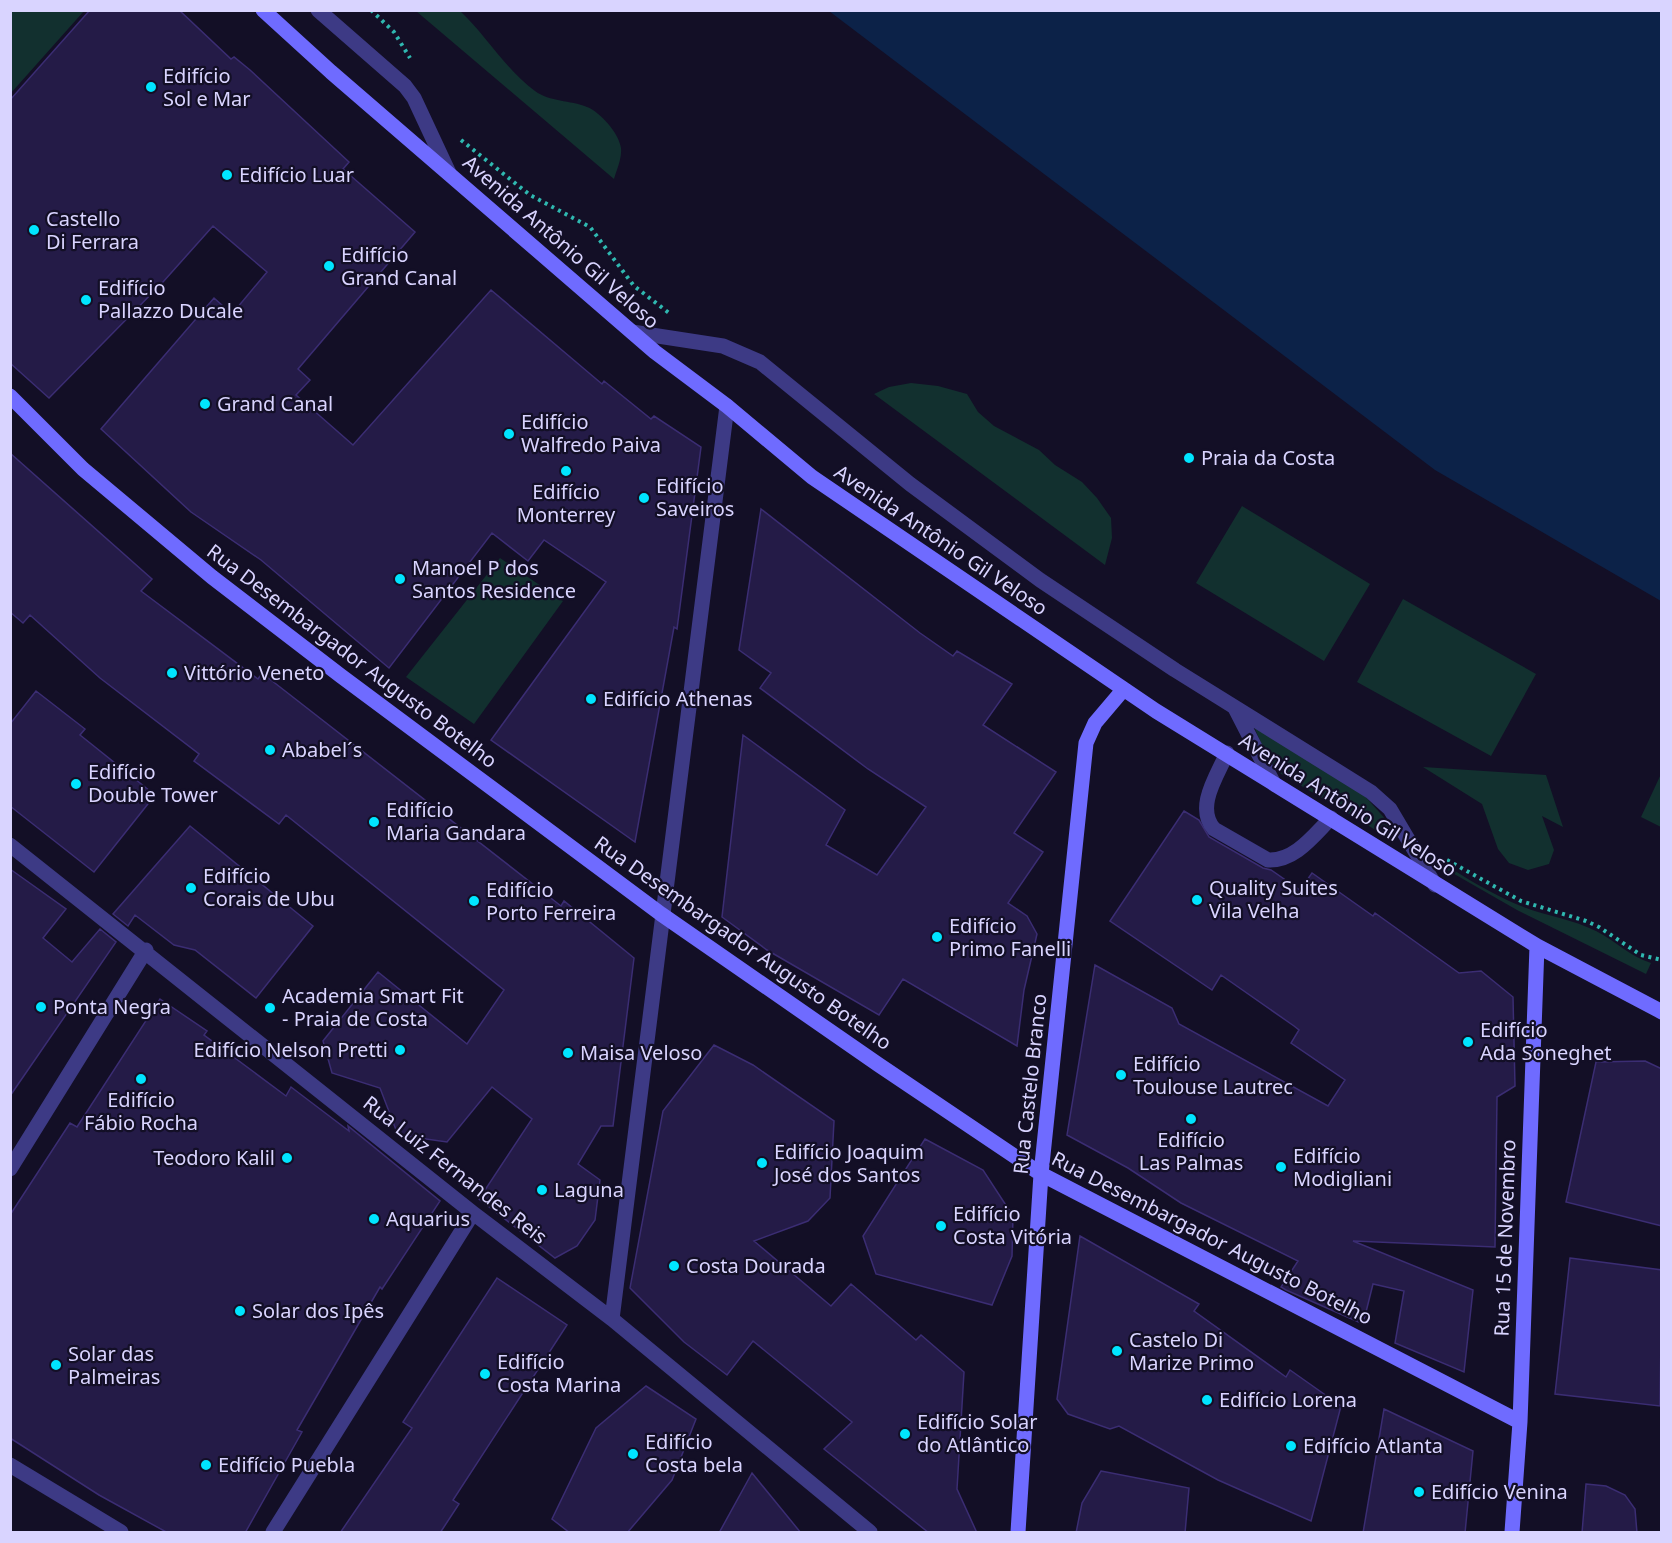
<svg xmlns="http://www.w3.org/2000/svg" width="1672" height="1543" font-family="'Noto Sans',sans-serif">
<style>
.green{fill:#12302f}
.water{fill:#0c2248}
.building{fill:#241b47;stroke:#3b2d73;stroke-width:1.5}
.lines{fill:none;stroke-linecap:round;stroke-linejoin:round}
.path{stroke:#2fb8b0;stroke-width:4;stroke-dasharray:3 4.5;stroke-linecap:butt}
.lane{stroke:#3d3a85;stroke-width:15}
.street{stroke:#3d3a85;stroke-width:15}
.secondary{stroke:#6f6bff;stroke-width:15}
.poi-dot{fill:#00e5ff;stroke:#130f26;stroke-width:2}
.labels{text-anchor:middle;stroke-width:4.5;stroke-linejoin:round;paint-order:stroke}
.poi-label{font-size:20px;fill:#d9d4ff;stroke:#130f26;text-anchor:start}
.street-label{font-size:20px;fill:#d9d4ff;stroke:#130f26}
</style>
<rect width="100%" height="100%" fill="#130f26"/>
<!-- green -->
<path class="green" d="M11 10 84 11 11 93 10 11Z
M416 11H460C486 35 505 69 535 91 550 102 570 100 587 107 600 112 619 133 621 148 622 158 617 169 614 179Z
M911 383 938 386 967 394 978 412 994 426 1039 450 1055 465 1082 482 1097 498 1111 518 1112 538 1105 565 874 394 889 387Z
M1242 506 1370 584 1324 661 1196 583Z
M500 558 563 601 474 724 406 677Z
M1403 599 1536 674 1491 756 1357 682Z
M1254 727 1363 794 1397 832 1395 838H1389L1278 772 1266 754Z
M1423 767 1546 775 1563 827 1542 816 1554 850 1549 864 1528 870 1509 863 1498 849 1482 804Z
M1661 774V827L1641 817Z
M1422 847C1445 867 1493 895 1521 906 1546 916 1573 919 1596 931 1616 941 1629 956 1651 963L1646 974 1517 910 1435 863Z"/>
<!-- water -->
<path class="water" d="M829 11H1661V601L1435 470Z"/>
<!-- building -->
<path class="building" d="M90 10H179L231 59 234 57 250 70 349 162 343 169 415 232 298 369 310 380 296 395 353 445 491 290 602 384 604 381 651 419 654 416 701 447 677 629 674 627 635 842 491 740 606 582 544 540 528 561 492 533 389 668 261 560 191 512 101 429 214 298 232 314 267 272 213 226 163 282 49 398 10 363V100Z
M10 453 152 579 141 591 258 679 262 673 561 906 564 901 634 958 613 1126H601L578 1164 600 1180 595 1220 577 1246 555 1258 479 1199 532 1119 492 1087 447 1142 398 1135 380 1088 332 1073 323 1041 378 972 467 1044 504 990 286 815 279 824 194 761 199 754 100 678 30 615 23 623 10 612Z
M761 509 920 633 953 656 957 651 1012 684 983 725 1056 772 1014 833 1043 852 1008 903 1027 916 1037 934 1024 990 1017 1046 903 979 879 1015 767 950 722 917 743 735 845 810 826 845 877 875 926 807 868 769 760 688 771 673 739 650Z
M36 691 85 729 80 735 155 795 94 872 10 806V724Z
M1184 811 1199 820 1209 837 1263 868 1271 870 1300 890 1312 873 1373 916 1375 913 1459 973 1481 971 1513 997 1515 1086 1497 1097 1495 1247 1353 1241 1473 1290 1464 1372 1395 1343 1404 1291 1373 1284 1363 1324 1286 1290 1281 1287 1298 1261 1181 1203 1128 1168 1067 1135 1095 965 1172 1008 1179 1024 1328 1106 1345 1080 1291 1043 1299 1030 1294 1026 1221 975 1212 990 1110 921Z
M190 826 313 926 256 998 195 950 174 945 135 915 128 926 113 914Z
M10 869 66 909 43 938 72 962 100 929 116 942 10 1096Z
M160 999 207 1031 204 1035 286 1096 291 1087 349 1131 348 1126 440 1201 382 1289 380 1287 297 1430 302 1432 245 1533H168L99 1495 10 1438V1215L70 1123 77 1127Z
M714 1045 753 1065 834 1121 830 1198 808 1221 754 1241 831 1306 851 1284 916 1340 921 1335 964 1372 957 1489 977 1533H929L824 1449 852 1422 753 1341 727 1375 684 1342 630 1288 663 1111Z
M1645 1061 1662 1069V1226L1566 1202 1596 1062Z
M925 1139 983 1170 1013 1216 1012 1256 992 1305 876 1274 863 1236Z
M1080 1236 1199 1304 1194 1311 1286 1377 1290 1370 1341 1406 1311 1521 1218 1480 1119 1426 1110 1429 1068 1414 1057 1399Z
M1570 1258 1662 1270 1660 1406 1555 1394Z
M497 1278 567 1325 453 1500 459 1504 440 1533H340L412 1428 403 1422Z
M646 1386 696 1419 672 1480 627 1533H570L552 1519 596 1428Z
M1384 1409 1473 1451 1465 1533H1363Z
M1101 1471 1189 1488 1185 1533H1076L1082 1503Z
M752 1473 801 1533H719Z
M1586 1484 1606 1486 1625 1495 1635 1509 1637 1533H1582Z"/>
<g class="lines">
<!-- path -->
<path class="path" d="M371 10 394 32 410 58
M461 140 530 195 590 227 634 286 669 313
M1447 860 1521 901 1586 921 1599 927 1641 955 1662 960"/>
<!-- lane -->
<path class="lane" d="M318 10 405 86 414 98 449 173
M632 332 723 346 760 362 910 484 1040 580 1175 670 1371 792 1390 809 1435 885
M1235 708 1274 784
M1227 753C1217 776 1195 807 1214 829L1268 860C1295 861 1313 836 1331 818"/>
<!-- street -->
<path class="street" d="M10 845 473 1213 612 1319 870 1532
M10 1169 146 950
M612 1319 727 406
M10 1465 121 1532
M273 1532 473 1213"/>
<!-- secondary -->
<path class="secondary" d="M263 10 331 72 655 352 727 406 812 477 1156 711 1537 946 1662 1012
M10 396 83 469 212 577 341 676 661 914 879 1065 1041 1174 1520 1422
M1018 1532 1041 1174 1086 743 1095 723 1123 690
M1512 1532 1520 1422 1537 946"/>
</g>
<!-- markers -->
<g class="poi-dot">
<circle cx="151" cy="87" r="6"/>
<circle cx="227" cy="175" r="6"/>
<circle cx="34" cy="230" r="6"/>
<circle cx="329" cy="266" r="6"/>
<circle cx="86" cy="300" r="6"/>
<circle cx="205" cy="404" r="6"/>
<circle cx="509" cy="434" r="6"/>
<circle cx="1189" cy="458" r="6"/>
<circle cx="566" cy="471" r="6"/>
<circle cx="644" cy="498" r="6"/>
<circle cx="400" cy="579" r="6"/>
<circle cx="172" cy="673" r="6"/>
<circle cx="591" cy="699" r="6"/>
<circle cx="270" cy="750" r="6"/>
<circle cx="76" cy="784" r="6"/>
<circle cx="374" cy="822" r="6"/>
<circle cx="191" cy="888" r="6"/>
<circle cx="1197" cy="900" r="6"/>
<circle cx="474" cy="901" r="6"/>
<circle cx="937" cy="937" r="6"/>
<circle cx="41" cy="1007" r="6"/>
<circle cx="270" cy="1008" r="6"/>
<circle cx="1468" cy="1042" r="6"/>
<circle cx="400" cy="1050" r="6"/>
<circle cx="568" cy="1053" r="6"/>
<circle cx="1121" cy="1075" r="6"/>
<circle cx="141" cy="1079" r="6"/>
<circle cx="1191" cy="1119" r="6"/>
<circle cx="287" cy="1158" r="6"/>
<circle cx="762" cy="1163" r="6"/>
<circle cx="1281" cy="1167" r="6"/>
<circle cx="542" cy="1190" r="6"/>
<circle cx="374" cy="1219" r="6"/>
<circle cx="941" cy="1226" r="6"/>
<circle cx="674" cy="1266" r="6"/>
<circle cx="240" cy="1311" r="6"/>
<circle cx="1117" cy="1351" r="6"/>
<circle cx="56" cy="1365" r="6"/>
<circle cx="485" cy="1374" r="6"/>
<circle cx="1207" cy="1400" r="6"/>
<circle cx="905" cy="1434" r="6"/>
<circle cx="1291" cy="1446" r="6"/>
<circle cx="633" cy="1454" r="6"/>
<circle cx="206" cy="1465" r="6"/>
<circle cx="1419" cy="1492" r="6"/>
</g>
<g class="labels">
<!-- poi labels -->
<g class="poi-label">
<text x="163" y="83">Edifício<tspan x="163" dy="23">Sol e Mar</tspan></text>
<text x="239" y="182">Edifício Luar</text>
<text x="46" y="226">Castello<tspan x="46" dy="23">Di Ferrara</tspan></text>
<text x="341" y="262">Edifício<tspan x="341" dy="23">Grand Canal</tspan></text>
<text x="98" y="295">Edifício<tspan x="98" dy="23">Pallazzo Ducale</tspan></text>
<text x="217" y="411">Grand Canal</text>
<text x="521" y="429">Edifício<tspan x="521" dy="23">Walfredo Paiva</tspan></text>
<text x="1201" y="465">Praia da Costa</text>
<text x="656" y="493">Edifício<tspan x="656" dy="23">Saveiros</tspan></text>
<text x="566" y="499" text-anchor="middle">Edifício<tspan x="566" dy="23">Monterrey</tspan></text>
<text x="412" y="575">Manoel P dos<tspan x="412" dy="23">Santos Residence</tspan></text>
<text x="184" y="680">Vittório Veneto</text>
<text x="603" y="706">Edifício Athenas</text>
<text x="282" y="757">Ababel´s</text>
<text x="88" y="779">Edifício<tspan x="88" dy="23">Double Tower</tspan></text>
<text x="386" y="817">Edifício<tspan x="386" dy="23">Maria Gandara</tspan></text>
<text x="203" y="883">Edifício<tspan x="203" dy="23">Corais de Ubu</tspan></text>
<text x="1209" y="895">Quality Suites<tspan x="1209" dy="23">Vila Velha</tspan></text>
<text x="486" y="897">Edifício<tspan x="486" dy="23">Porto Ferreira</tspan></text>
<text x="949" y="933">Edifício<tspan x="949" dy="23">Primo Fanelli</tspan></text>
<text x="282" y="1003">Academia Smart Fit<tspan x="282" dy="23">- Praia de Costa</tspan></text>
<text x="53" y="1014">Ponta Negra</text>
<text x="1480" y="1037">Edifício<tspan x="1480" dy="23">Ada Soneghet</tspan></text>
<text x="388" y="1057" text-anchor="end">Edifício Nelson Pretti</text>
<text x="580" y="1060">Maisa Veloso</text>
<text x="1133" y="1071">Edifício<tspan x="1133" dy="23">Toulouse Lautrec</tspan></text>
<text x="141" y="1107" text-anchor="middle">Edifício<tspan x="141" dy="23">Fábio Rocha</tspan></text>
<text x="1191" y="1147" text-anchor="middle">Edifício<tspan x="1191" dy="23">Las Palmas</tspan></text>
<text x="774" y="1159">Edifício Joaquim<tspan x="774" dy="23">José dos Santos</tspan></text>
<text x="1293" y="1163">Edifício<tspan x="1293" dy="23">Modigliani</tspan></text>
<text x="275" y="1165" text-anchor="end">Teodoro Kalil</text>
<text x="554" y="1197">Laguna</text>
<text x="953" y="1221">Edifício<tspan x="953" dy="23">Costa Vitória</tspan></text>
<text x="386" y="1226">Aquarius</text>
<text x="686" y="1273">Costa Dourada</text>
<text x="252" y="1318">Solar dos Ipês</text>
<text x="1129" y="1347">Castelo Di<tspan x="1129" dy="23">Marize Primo</tspan></text>
<text x="68" y="1361">Solar das<tspan x="68" dy="23">Palmeiras</tspan></text>
<text x="497" y="1369">Edifício<tspan x="497" dy="23">Costa Marina</tspan></text>
<text x="1219" y="1407">Edifício Lorena</text>
<text x="917" y="1429">Edifício Solar<tspan x="917" dy="23">do Atlântico</tspan></text>
<text x="645" y="1449">Edifício<tspan x="645" dy="23">Costa bela</tspan></text>
<text x="1303" y="1453">Edifício Atlanta</text>
<text x="218" y="1472">Edifício Puebla</text>
<text x="1431" y="1499">Edifício Venina</text>
</g>
<!-- street labels -->
<g class="street-label">
<text transform="translate(561 242) rotate(41)" y="7">Avenida Antônio Gil Veloso</text>
<text transform="translate(941 540) rotate(34)" y="7">Avenida Antônio Gil Veloso</text>
<text transform="translate(352 656) rotate(37)" y="7">Rua Desembargador Augusto Botelho</text>
<text transform="translate(1348 805) rotate(32)" y="7">Avenida Antônio Gil Veloso</text>
<text transform="translate(743 943) rotate(35)" y="7">Rua Desembargador Augusto Botelho</text>
<text transform="translate(1030 1084) rotate(-84)" y="7">Rua Castelo Branco</text>
<text transform="translate(455 1170) rotate(38)" y="7">Rua Luiz Fernandes Reis</text>
<text transform="translate(1212 1238) rotate(27)" y="7">Rua Desembargador Augusto Botelho</text>
<text transform="translate(1505 1238) rotate(-88)" y="7">Rua 15 de Novembro</text>
</g>
</g>
<!-- border -->
<rect width="1672" height="1543" fill="none" stroke="#d9d4ff" stroke-width="24"/>
</svg>
